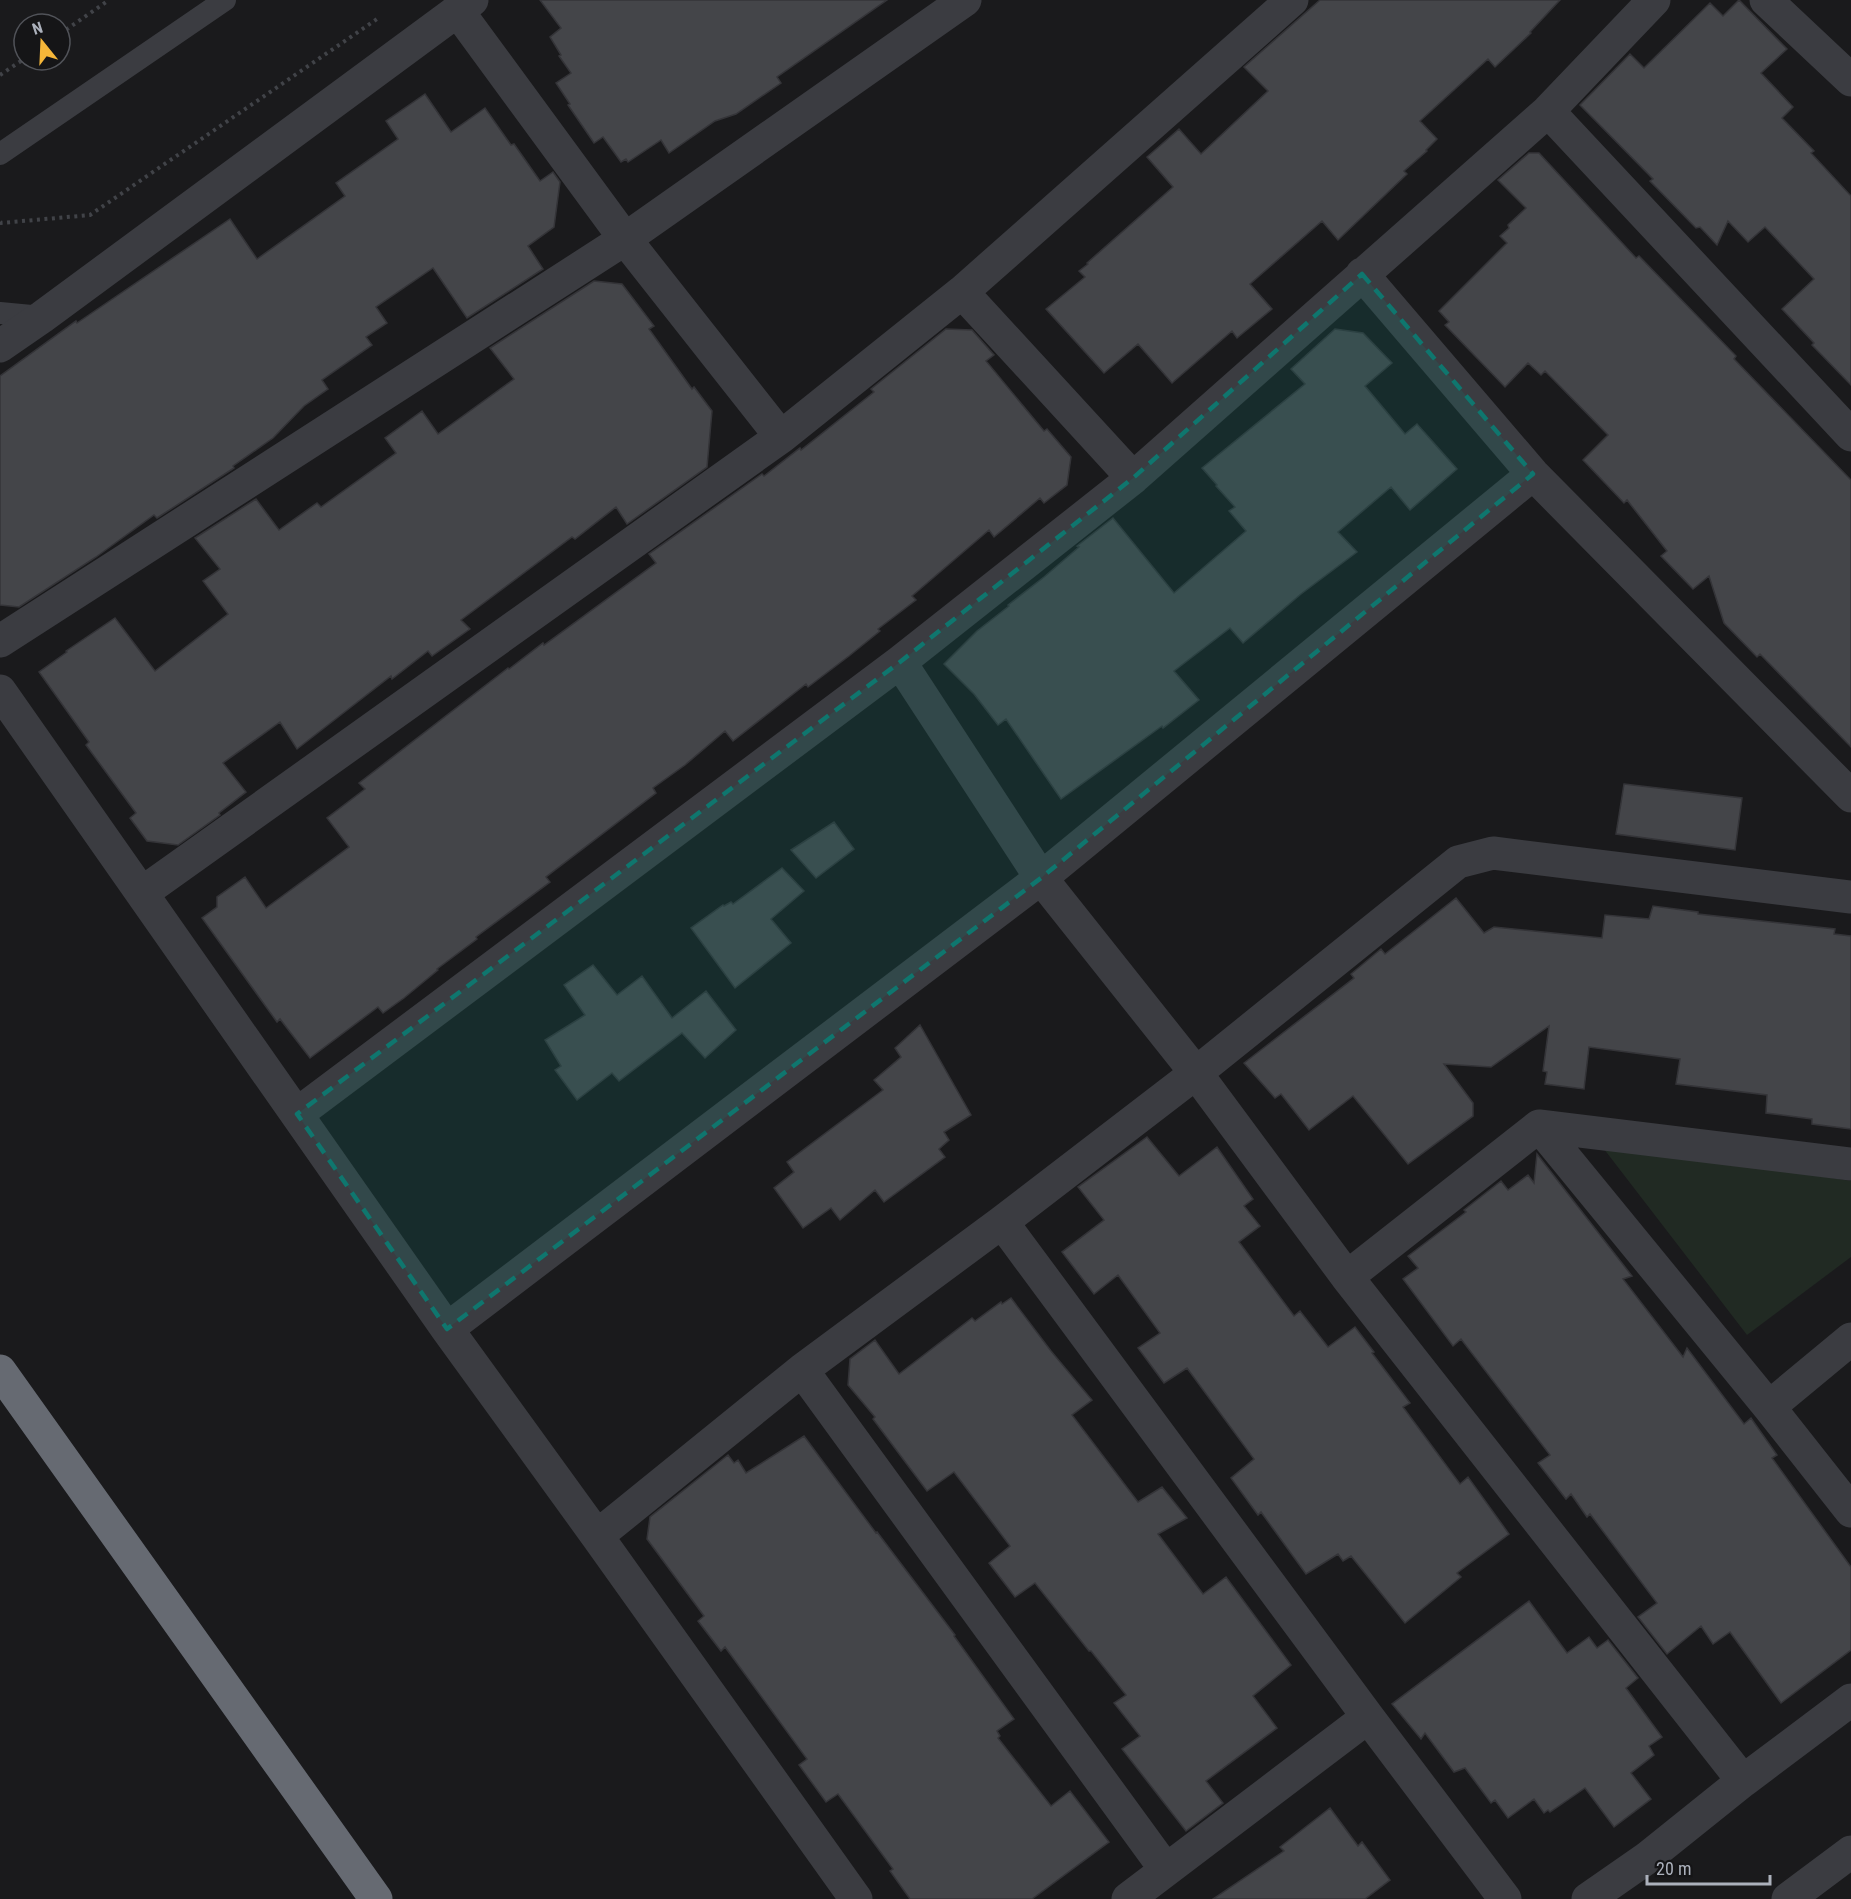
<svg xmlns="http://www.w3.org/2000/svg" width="1851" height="1899" font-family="'Roboto Condensed',sans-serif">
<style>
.green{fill:#212a23}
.building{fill:#444549;stroke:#343438;stroke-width:1.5}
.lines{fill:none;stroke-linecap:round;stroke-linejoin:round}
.path{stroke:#414348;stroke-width:4;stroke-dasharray:3 4.5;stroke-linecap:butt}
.lane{stroke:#3b3c41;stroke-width:22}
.street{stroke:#3b3c41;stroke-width:33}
.highway{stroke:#666a72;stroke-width:33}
.marked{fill:#0f766e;fill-opacity:0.2;stroke:#0f766e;stroke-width:4.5;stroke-dasharray:12 8;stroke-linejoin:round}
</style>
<rect width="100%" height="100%" fill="#1a1a1c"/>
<!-- green -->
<path class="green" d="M1597 1140 1851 1181V1257L1747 1335Z"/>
<!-- building -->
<path class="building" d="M540 0H887L777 77 781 83 736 114 715 121 669 153 661 140 628 162 626 159 621 162 603 137 594 143 568 105 570 104 556 83 571 73 559 56 561 55 550 37 561 28Z
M1320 0H1560L1530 32 1531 33 1495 67 1488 59 1420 121 1437 139 1426 150 1427 151 1404 171 1407 174 1338 240 1322 221 1250 284 1272 309 1237 338 1232 331 1172 383 1138 344 1104 373 1046 309 1085 277 1079 271 1088 264 1087 263 1173 187 1147 157 1179 129 1201 154 1268 91 1244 67Z
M1739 0 1787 49 1761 73 1793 107 1782 118 1814 151 1811 153 1851 196V385L1812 345 1814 343 1782 309 1814 279 1765 227 1748 242 1728 221 1717 245 1700 227 1696 228 1650 181 1653 179 1580 105 1630 54 1644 68 1710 3 1723 16Z
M425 94 451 132 485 108 511 145 514 144 540 181 553 172 560 182 554 227 528 246 543 269 467 318 433 268 376 307 387 323 366 337 372 345 322 380 328 389 304 406 273 438 233 466 234 468 157 518 154 515 96 557 19 607 0 605V376L76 321 77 323 230 219 257 259 345 196 336 183 398 139 386 121Z
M1529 153H1539L1636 258 1639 256 1736 356 1734 359 1851 480V747L1760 654 1757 657 1724 623 1709 576 1693 589 1661 556 1667 551 1627 500 1624 503 1583 460 1608 435 1545 371 1541 375 1528 363 1505 387 1445 325 1449 322 1439 311 1507 243 1500 236 1509 228 1508 225 1526 208 1498 180Z
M594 281 622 284 654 326 649 329 692 389 694 387 712 411 707 467 627 524 616 507 575 539 572 537 461 620 470 629 432 656 428 651 392 679 391 676 297 749 280 722 223 763 246 792 219 813 220 815 178 845 147 841 130 818 136 813 86 745 89 742 39 672 67 652 66 651 115 618 155 671 228 614 203 581 220 569 195 538 256 499 279 530 317 503 321 507 396 453 385 438 422 411 438 434 514 379 490 348Z
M946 329 972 330 994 355 986 361 1044 431 1047 429 1071 457 1067 485 1044 503 1040 498 994 537 989 530 912 596 916 600 878 629 880 631 849 656 808 687 806 684 733 741 725 731 685 765 653 788 656 793 546 877 550 882 476 937 477 939 437 969 438 970 404 998 383 1013 378 1007 310 1058 280 1019 277 1022 202 918 217 907V897L245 877 266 908 349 847 327 818 365 789 359 783 508 668 509 669 543 643 544 645 656 563 649 554 762 474 764 476 800 448 801 450 874 392 871 389Z
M1335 329 1363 333 1392 363 1365 386 1405 434 1417 424 1457 469 1410 510 1391 487 1338 532 1357 552 1301 594 1243 643 1230 628 1174 671 1199 700 1163 728 1162 726 1061 799 1006 719 998 725 974 694 944 664 977 631 1009 606 1008 605 1044 577 1079 547 1077 546 1113 518 1174 593 1246 531 1229 511 1235 507 1216 486 1217 485 1202 468 1305 384 1291 369Z
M1624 784 1742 798 1735 850 1616 834Z
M834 822 854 849 816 878 791 850Z
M782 868 804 891 771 919 791 943 735 988 691 928 723 905 724 906 731 902 733 904Z
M1456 898 1484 933 1494 927 1602 938 1605 915 1649 919 1653 906 1698 912V914L1835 929 1834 934 1851 936V1129L1812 1124V1119L1766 1113 1767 1095 1676 1084 1680 1059 1589 1047 1584 1089 1545 1084 1547 1072 1543 1071 1549 1026 1491 1067 1444 1064 1473 1103V1116L1408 1164 1353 1096 1309 1130 1281 1094 1275 1098 1244 1063 1354 978 1351 974 1381 949 1385 954Z
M593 965 617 995 642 976 672 1018 706 991 736 1030 705 1058 682 1033 619 1081 612 1073 577 1100 555 1070 561 1066 545 1040 585 1015 564 985Z
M920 1025 971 1115 944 1132 949 1140 939 1149 945 1157 884 1202 875 1190 840 1220 831 1208 803 1228 774 1188 794 1172 787 1162 883 1090 874 1080 901 1057 895 1048Z
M1147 1137 1179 1176 1217 1147 1253 1199 1244 1206 1260 1226 1239 1242 1294 1316 1300 1311 1328 1347 1355 1327 1374 1352 1372 1353 1410 1403 1403 1407 1460 1484 1468 1477 1509 1534 1457 1573 1461 1577 1405 1623 1351 1556 1343 1561 1338 1554 1306 1574 1261 1512 1258 1515 1231 1478 1254 1459 1187 1368 1164 1383 1138 1348 1160 1333 1118 1275 1094 1294 1062 1252 1104 1220 1078 1187Z
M1537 1154 1632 1276 1623 1279 1683 1357 1687 1348 1744 1424 1751 1418 1777 1455 1772 1458 1851 1567V1650L1781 1703 1730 1632 1713 1644 1701 1626 1667 1654 1638 1617 1657 1603 1590 1514 1587 1517 1571 1494 1566 1499 1538 1463 1550 1455 1461 1339 1453 1346 1403 1279 1418 1268 1408 1256 1466 1212 1464 1210 1501 1181 1508 1190 1528 1175 1534 1183Z
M1011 1298 1051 1351 1092 1400 1072 1415 1138 1502 1162 1487 1187 1518 1158 1534 1203 1594 1226 1577 1291 1665 1253 1696 1277 1728 1206 1781 1223 1803 1186 1831 1122 1749 1140 1736 1114 1703 1126 1695 1091 1651H1089L1035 1583 1015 1597 989 1563 1010 1546 954 1472 927 1491 873 1419 875 1417 848 1385 850 1359 875 1340 899 1374 972 1318 975 1321 1001 1302 1002 1304Z
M804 1436 876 1533 877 1532 955 1635 954 1636 1014 1719 997 1731 1000 1736 998 1738 1051 1806 1070 1791 1109 1842 1032 1899H910L890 1871 893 1869 838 1794 826 1802 799 1765 807 1759 725 1647 721 1651 698 1621 704 1616 647 1539 650 1517 728 1455 734 1463 738 1460 746 1473Z
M1529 1601 1567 1653 1589 1637 1597 1648 1608 1640 1638 1678 1626 1688 1662 1737 1649 1746 1654 1755 1631 1773 1651 1799 1614 1827 1585 1788 1550 1812 1548 1810 1544 1813 1534 1799 1508 1818 1495 1800 1491 1803 1465 1768 1454 1772 1425 1733 1421 1739 1392 1704Z
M1330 1808 1358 1846 1362 1842 1390 1880 1365 1899H1213L1284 1851 1280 1847Z"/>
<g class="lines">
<!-- path -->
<path class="path" d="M60 34 109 0
M0 75 24 59
M0 222 1 223 90 215 377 19"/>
<!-- lane -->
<path class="lane" d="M0 154 225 0
M0 313 42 317"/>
<!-- street -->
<path class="street" d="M1766 0 1851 80
M457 10 625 239 781 437
M1548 111 1851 435
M1362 274 1533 474 1851 796
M962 292 1133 478
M0 346 42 317 472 0
M0 641 625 239 965 0
M900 662 1041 878 1196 1073 1347 1277 1743 1781
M0 691 447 1329 597 1536 856 1899
M142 893 781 437 962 292 1292 0
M297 1114 900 662 1133 478 1548 111 1654 0
M1539 1126 1769 1407 1851 1511
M1002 1222 1368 1717 1505 1899
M1347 1277 1539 1126 1851 1164
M447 1329 1041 878 1533 474
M802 1370 1166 1870
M1769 1407 1851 1339
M597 1536 802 1370 1002 1222 1196 1073 1458 862 1493 853 1851 897
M1128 1899 1368 1717
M1588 1899 1647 1858 1743 1781 1851 1700
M1788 1899 1851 1852"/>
<!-- highway -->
<path class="highway" d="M0 1371 376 1899"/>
</g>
<!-- marked area -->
<path class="marked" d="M1362 274 1533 474 1041 878 447 1329 297 1114 900 662 1133 478Z"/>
<!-- north arrow -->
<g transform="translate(42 42) rotate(342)"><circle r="28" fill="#151517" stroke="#515359" stroke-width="1.5"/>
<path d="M0-4.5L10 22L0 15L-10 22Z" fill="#f5b639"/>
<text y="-9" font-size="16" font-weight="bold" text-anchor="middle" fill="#acb1bc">N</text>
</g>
<!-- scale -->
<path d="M1647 1875v9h123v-9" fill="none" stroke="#acb1bc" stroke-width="3"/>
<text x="1656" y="1875" font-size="18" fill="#acb1bc" stroke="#151517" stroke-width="4.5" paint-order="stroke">20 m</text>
</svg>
